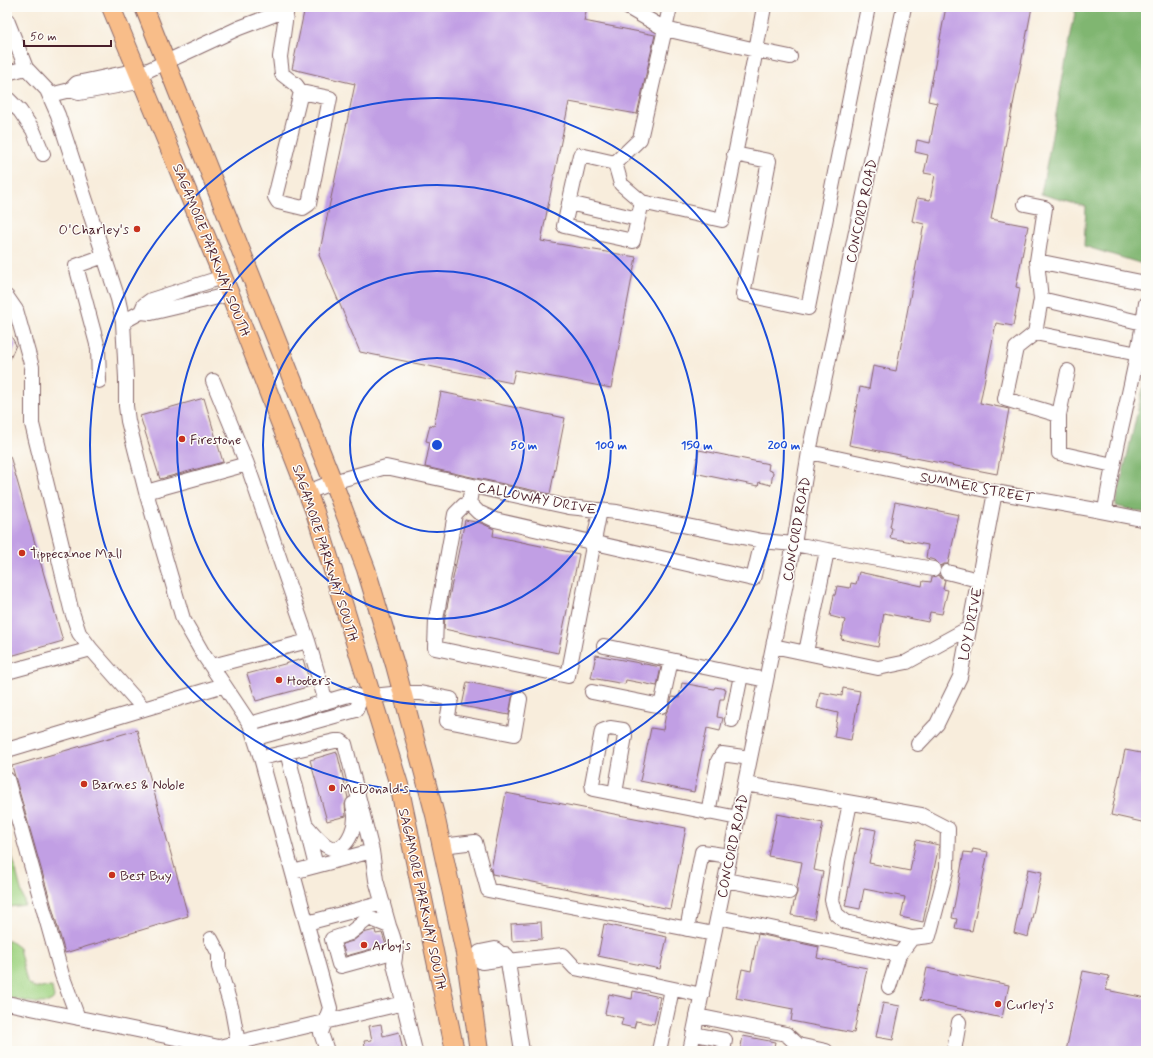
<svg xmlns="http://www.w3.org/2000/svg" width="1153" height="1058" font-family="Mynerve,sans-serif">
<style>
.green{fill:#a1d483;stroke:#767a57}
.forest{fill:#80b671;stroke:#656a4e}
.building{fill:#c19fe4}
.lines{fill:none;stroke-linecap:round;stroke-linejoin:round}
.minor-casing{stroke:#876769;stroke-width:16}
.major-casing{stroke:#876769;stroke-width:20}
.minor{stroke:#fff;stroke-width:14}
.major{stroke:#f8bd89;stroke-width:18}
.ring{fill:none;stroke:#1d4ed8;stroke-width:2}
.poi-dot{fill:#c8321e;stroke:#fdfcf7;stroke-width:1.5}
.labels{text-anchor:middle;stroke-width:3;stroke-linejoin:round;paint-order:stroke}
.street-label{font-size:14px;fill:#4a1f2b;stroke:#fdfcf7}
.poi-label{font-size:14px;fill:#4a1f2b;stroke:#fdfcf7;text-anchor:start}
.centre{fill:#1d4ed8;stroke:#fdfcf7;stroke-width:2}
.ring-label{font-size:12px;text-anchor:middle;font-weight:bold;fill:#1d4ed8;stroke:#fdfcf7;stroke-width:3;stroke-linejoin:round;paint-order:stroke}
</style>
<rect width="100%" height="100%" fill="#fdfcf7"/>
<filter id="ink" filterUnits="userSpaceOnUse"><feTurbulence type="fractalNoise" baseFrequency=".025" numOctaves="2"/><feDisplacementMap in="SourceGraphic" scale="8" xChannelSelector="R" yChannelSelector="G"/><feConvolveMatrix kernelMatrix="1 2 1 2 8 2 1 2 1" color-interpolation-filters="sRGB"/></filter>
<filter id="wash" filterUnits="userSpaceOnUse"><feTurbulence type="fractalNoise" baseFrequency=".012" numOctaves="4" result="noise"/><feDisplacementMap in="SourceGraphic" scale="16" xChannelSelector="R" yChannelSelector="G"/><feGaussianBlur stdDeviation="0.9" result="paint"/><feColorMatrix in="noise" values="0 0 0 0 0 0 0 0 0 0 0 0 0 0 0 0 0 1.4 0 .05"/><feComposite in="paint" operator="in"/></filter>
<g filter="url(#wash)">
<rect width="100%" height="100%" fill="#f8eddc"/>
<!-- green -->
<path class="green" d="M7 836 25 905 9 907 7 916Z
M7 939 19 948 27 982 35 988 52 987 54 998C45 1009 20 999 7 997Z"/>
<!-- forest -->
<path class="forest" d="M1076 7H1146V265L1084 246 1086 207 1041 194Z
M1146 376V513L1115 506Z"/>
<g id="blocks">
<!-- building -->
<path class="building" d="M305 7H587L584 21 655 35 637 114 569 102 541 241 636 257 611 388 515 370 512 383 360 352 319 255 355 84 292 69Z
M946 7H1032L991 219 1028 226 1016 287 1020 288 1013 326 996 323 980 403 1009 409 997 474 849 445 860 387 869 389 873 366 896 371 924 224 912 221 917 198 930 200 935 175 924 173 928 155 915 152 917 140 930 143 937 103 928 101Z
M7 329 16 345 7 366Z
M441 392 565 418 550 494 425 467 430 442 426 441 430 425 434 426Z
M204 398 223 462 160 479 140 416Z
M699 450 769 464 768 470 773 472 771 485 759 482 758 486 694 473Z
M10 456 63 641 7 657V457Z
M895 502 959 515 948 564H944L941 566 935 560 926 558 928 545 890 538 892 528 890 527Z
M465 520 481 523 494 529 493 536 579 554 558 653 444 629 445 617Z
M859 572 922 586 923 581 931 582 932 577 939 575 941 578 945 580 943 589 948 590 942 614 930 612 928 622 884 613 878 647 841 639 845 620 830 616 834 595H835L837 586 850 588 851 583 856 584Z
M596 655 661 667 657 686 626 680 625 684 591 678Z
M303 659 311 686 256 701 247 674Z
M467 682 515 692 512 698 509 715 462 706Z
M682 683 714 689 715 687 726 689 724 699H720L717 717 723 718 720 731 707 728 694 792 640 781 651 728 663 730 666 713 669 708 672 697 679 698Z
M843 688 860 691 851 740 834 737 838 713 817 708 820 692 842 696Z
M137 730 188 916 65 953 12 766Z
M1125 750 1146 754V823L1111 815Z
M337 752 348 798 345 804 346 816 327 821 310 760Z
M506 793 686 828 670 909 492 874 491 869Z
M777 814 823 823 814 870 823 872 814 919 791 915 795 898 797 893V888L802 862 768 856Z
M861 827 876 830 869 863 910 871 916 840 939 845 923 922 901 917 905 897 864 889 860 909 845 906Z
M973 849 988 852 972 931 955 928 957 919 952 918 964 852 972 853Z
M1028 869 1042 872 1028 937 1014 933Z
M541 922 542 939 512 941 511 924Z
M604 924 667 937 660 969 598 956Z
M375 930 376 934 382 933 386 945 346 956 342 944 353 941 363 933Z
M758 934 819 947 817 958 867 968 854 1033 791 1021 793 1009 736 998 742 969 751 971Z
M927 968 1009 985 1002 1018 920 1000Z
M1083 971 1109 976 1106 990 1146 998V1051H1066Z
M633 991 660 997 654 1024 636 1021 634 1028 621 1025 623 1018 605 1014 609 994 632 999Z
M883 1003 900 1006 893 1040 876 1037Z
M381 1024 383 1036 399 1032 403 1051H366L364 1041 372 1040 369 1026Z
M743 1036 775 1042 773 1051H740Z"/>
</g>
</g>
<g filter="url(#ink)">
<use href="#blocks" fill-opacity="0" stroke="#876769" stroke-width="1"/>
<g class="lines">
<!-- minor casing -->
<g class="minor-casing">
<path id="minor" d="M287 7 280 57 282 74 296 85 301 92 330 98 309 204 303 208 278 202 275 197 301 92
M627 7 665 29 670 7
M764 7 756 50 790 57
M7 20 26 68 47 90 58 115 118 299 123 322
M7 73 26 68
M70 90 79 93 133 83 140 74 239 28 281 12 287 7
M50 95 70 90 77 83 129 72 140 74
M7 98 20 111 33 130 43 154
M734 154 769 161 743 294 808 308 868 7
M615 163 621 184 642 202 633 241 564 226 580 155 615 163 640 139 665 29 756 50 722 220 642 202
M569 203 638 219
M1025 204 1045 208 1037 261
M7 297 16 310 32 367V424L62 546 59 559 71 609 79 633 91 649
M1041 299 1037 261 1146 283
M141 312 144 305 151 300 223 277
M1143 323 1146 303
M1035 333 1138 354
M99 381 98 348 76 266 104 256
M213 381 247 464
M1059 415 1068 371
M809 452 995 492 1096 510 1146 520
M472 486 469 503 464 505 455 514 436 619 435 648 568 676 600 510
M146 492 247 464 308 641 326 702
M308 492 333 482 386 467 569 507 617 512 762 541 794 544 933 569
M469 503 478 512 495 520 753 579 762 541
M1105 511C1114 448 1133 386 1143 323L1041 299 1035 333 1016 348 1005 399 1059 415V453L1113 465
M947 572 978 580
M604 646 766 680
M773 646 878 668 907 662 969 628
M806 652 827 551
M212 666 308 641
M7 672 91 649 144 709
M224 685 250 724 261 758 330 1008 321 1033 327 1051
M592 692 661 706 671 660
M732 720 741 675
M250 724 352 694 361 698 372 696 402 693H420L451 699 447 721 514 734 520 699
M256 738 356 710 361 698
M918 744 937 724 960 677 995 492
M7 750 224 685 203 654 183 619 146 492 128 421 126 406V378L123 322 141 312 151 313 231 294
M287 752 316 866
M261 758 335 741H341L345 744 372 851 376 880 389 926
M7 779 62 975 78 1018
M745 784 921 815 948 829 947 868 929 936 912 938 899 955 889 987
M615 793 625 736 623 730 610 728 602 731 592 784 593 789 738 818
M850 803 838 861 832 900 836 914 846 922 912 938
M708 813 718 761 722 754 750 758
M306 825C312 832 322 845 331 848 347 852 355 828 355 816 355 812 353 808 353 804
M442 846 475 842 488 890 714 934
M293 872 372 851
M725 880 789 892
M718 917 899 955
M307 923 383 903
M687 929 702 852 730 856
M211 939 219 954V967L232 1010 238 1043
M396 951 341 966 339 964 332 939 350 933 369 918 389 926C395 941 397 948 394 964L415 1051
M501 954 497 960 482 962 476 958 480 952 495 949 501 954H505L507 956 522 1051
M508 961 563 955 575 968 702 995
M7 1003 219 1047 404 1003
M697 1016 786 1034 798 1045 826 1051
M694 1034 725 1040 723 1051
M659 1051 672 989
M690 1051 794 544 809 452 904 7
M954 1051 959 1022"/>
</g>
<!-- major casing -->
<g class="major-casing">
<path id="major" d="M111 7 232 299 315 512 399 785 455 1051
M144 7 333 482 366 569 395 665 435 815 465 953 479 1051"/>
</g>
<!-- minor -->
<use href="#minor" class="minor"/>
<!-- major -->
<use href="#major" class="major"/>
</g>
</g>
<!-- distance rings -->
<g class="ring">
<circle cx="437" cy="445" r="87"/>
<circle cx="437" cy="445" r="174"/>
<circle cx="437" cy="445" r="260"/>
<circle cx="437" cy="445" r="347"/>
</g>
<!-- markers -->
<g class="poi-dot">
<circle cx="137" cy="229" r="4"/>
<circle cx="182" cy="439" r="4"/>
<circle cx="22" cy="553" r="4"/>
<circle cx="279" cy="680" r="4"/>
<circle cx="84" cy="784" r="4"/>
<circle cx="332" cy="788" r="4"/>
<circle cx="112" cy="875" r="4"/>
<circle cx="364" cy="945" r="4"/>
<circle cx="998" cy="1004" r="4"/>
</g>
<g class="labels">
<!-- street labels -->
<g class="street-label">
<text transform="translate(861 211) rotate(-78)" y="5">CONCORD ROAD</text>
<text transform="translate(212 250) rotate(68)" y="5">SAGAMORE PARKWAY SOUTH</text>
<text transform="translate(977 487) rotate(11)" y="5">SUMMER STREET</text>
<text transform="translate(537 498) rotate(11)" y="5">CALLOWAY DRIVE</text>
<text transform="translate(796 529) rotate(-80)" y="5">CONCORD ROAD</text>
<text transform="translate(326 553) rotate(72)" y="5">SAGAMORE PARKWAY SOUTH</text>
<text transform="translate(970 624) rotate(-79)" y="5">LOY DRIVE</text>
<text transform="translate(732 846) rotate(-78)" y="5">CONCORD ROAD</text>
<text transform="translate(423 899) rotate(78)" y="5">SAGAMORE PARKWAY SOUTH</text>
</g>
<!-- poi labels -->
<g class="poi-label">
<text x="129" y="234" text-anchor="end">O'Charley's</text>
<text x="190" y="444">Firestone</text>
<text x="30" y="558">Tippecanoe Mall</text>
<text x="287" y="685">Hooters</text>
<text x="92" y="789">Barnes &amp; Noble</text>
<text x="340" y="793">McDonald's</text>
<text x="120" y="880">Best Buy</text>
<text x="372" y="950">Arby's</text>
<text x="1006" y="1009">Curley's</text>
</g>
</g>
<circle cx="437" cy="445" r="6" class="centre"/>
<g class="ring-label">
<text x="524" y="449">50 m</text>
<text x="611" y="449">100 m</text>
<text x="697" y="449">150 m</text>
<text x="784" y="449">200 m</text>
</g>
<!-- margin -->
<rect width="1153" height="1058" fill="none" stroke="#fdfcf7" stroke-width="24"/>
<!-- scale -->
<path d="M24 40v6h87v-6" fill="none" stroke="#4a1f2b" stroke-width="2"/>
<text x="30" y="40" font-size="12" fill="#4a1f2b" stroke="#fdfcf7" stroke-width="3" paint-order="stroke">50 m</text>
</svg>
